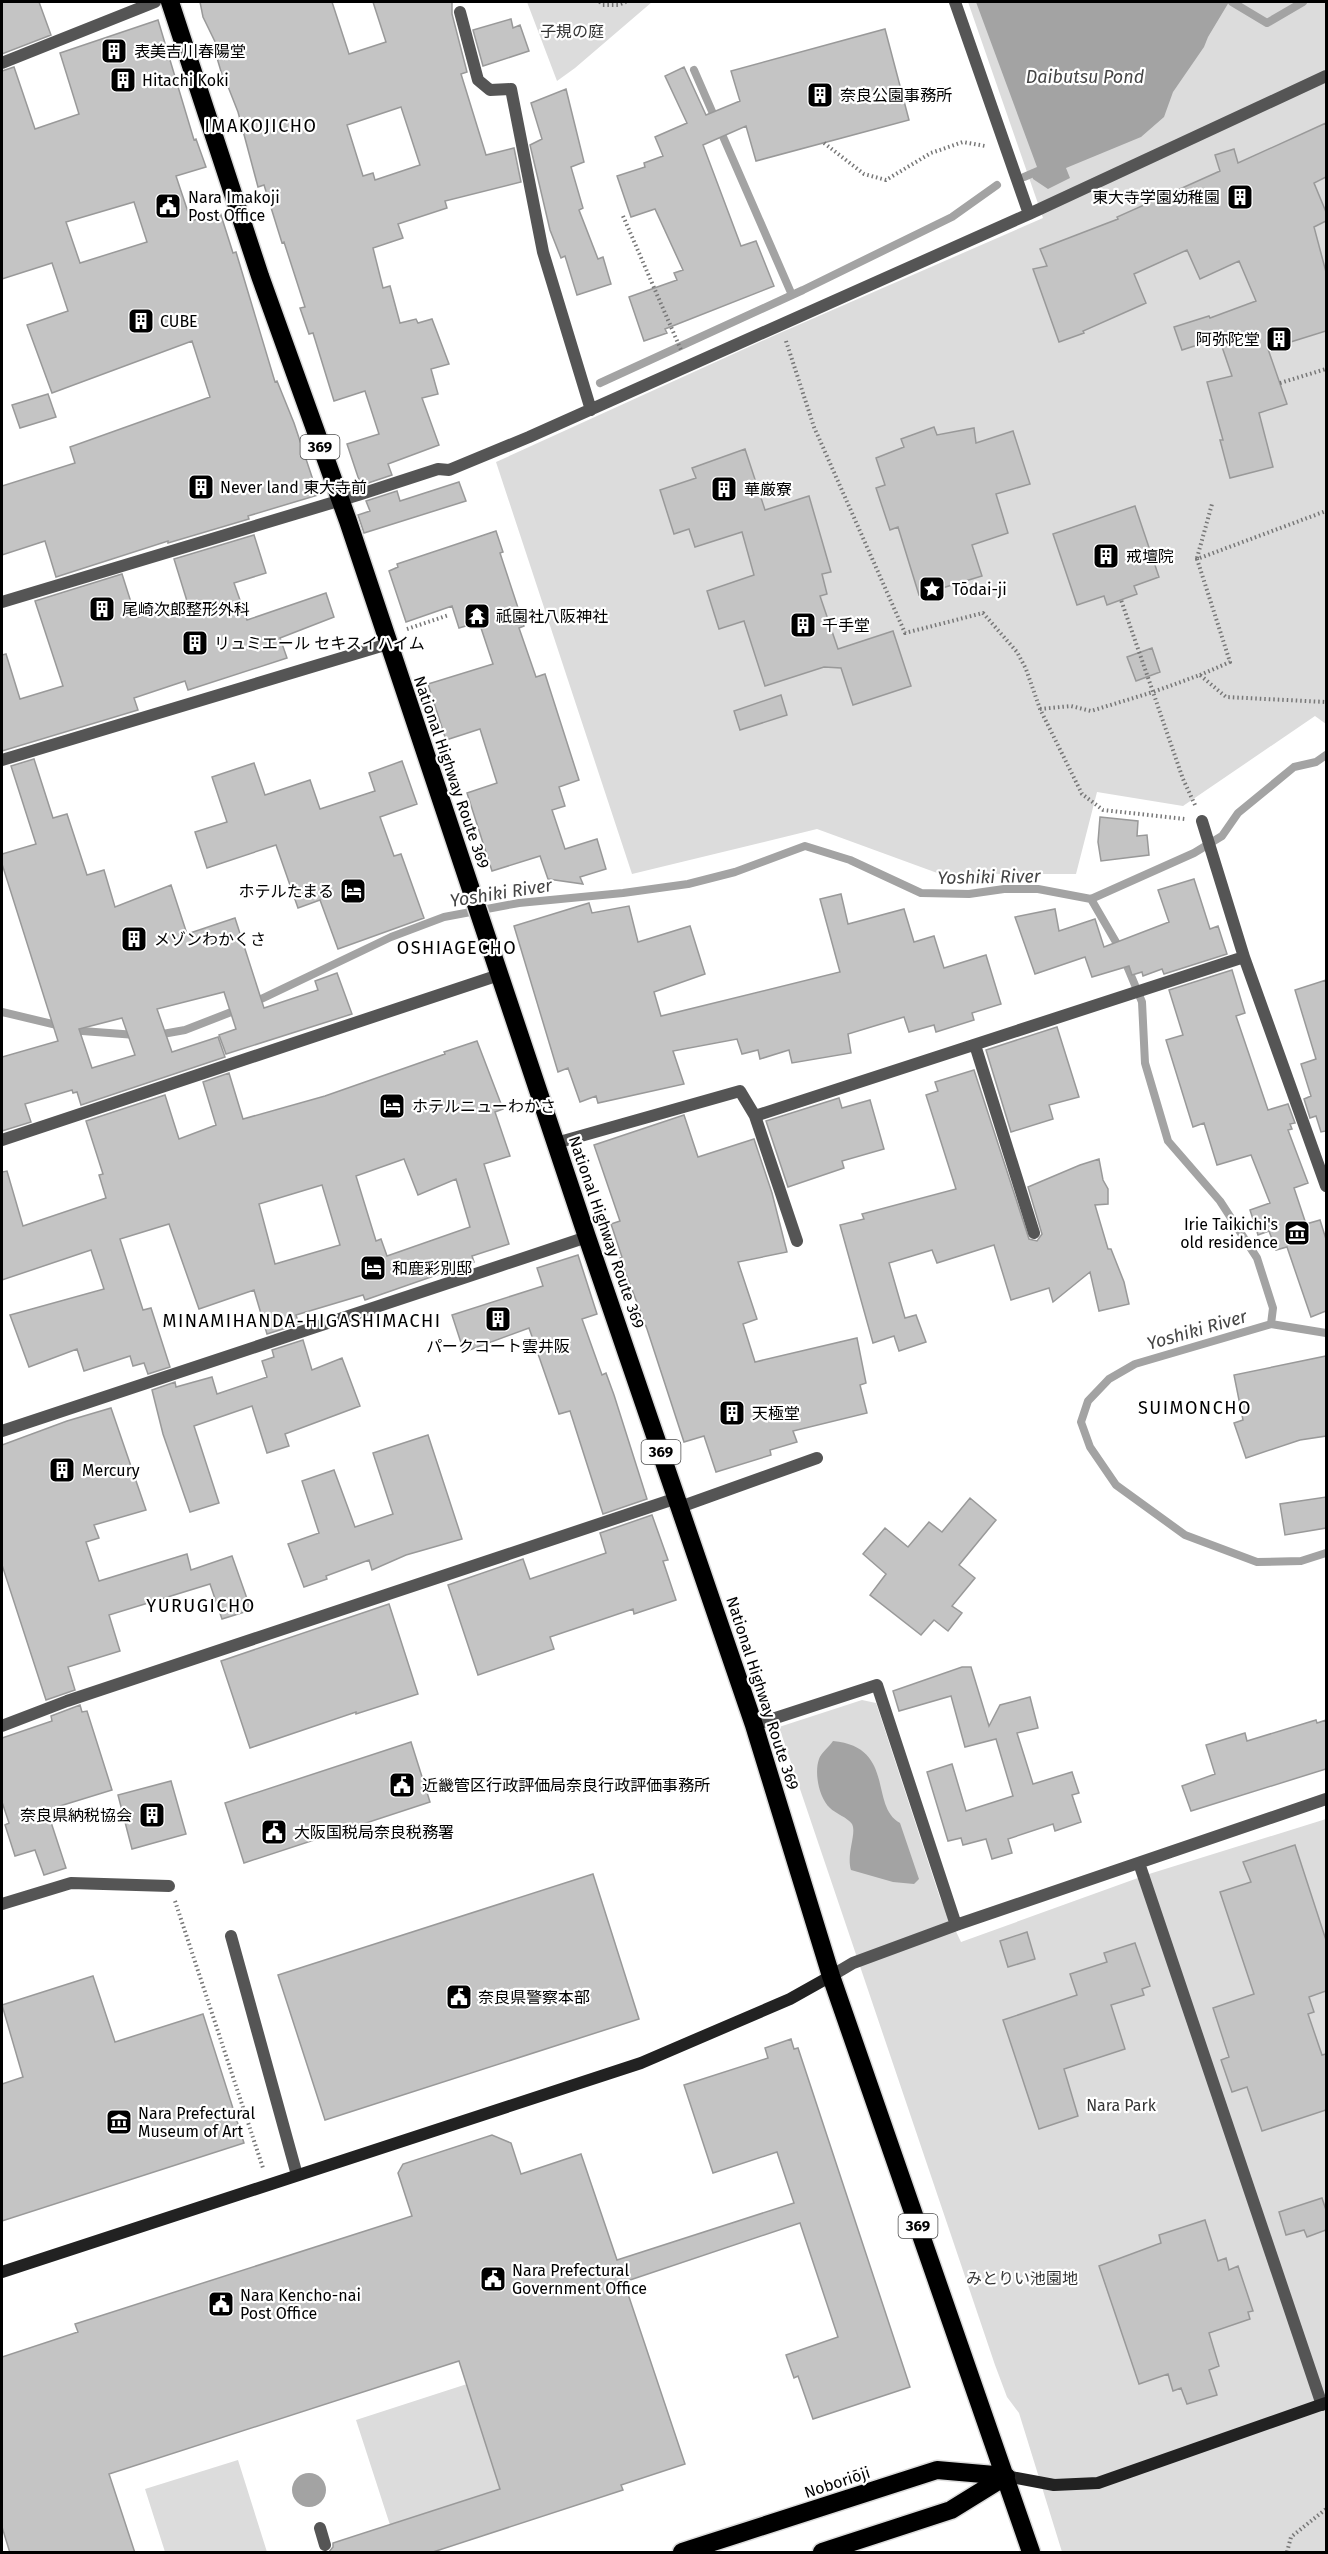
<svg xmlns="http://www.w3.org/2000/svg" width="1328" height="2554" font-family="'Fira Sans','Noto Sans JP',sans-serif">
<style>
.green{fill:#dcdcdc}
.water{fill:#a3a3a3}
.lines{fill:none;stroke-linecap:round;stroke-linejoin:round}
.stream{stroke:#a3a3a3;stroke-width:8}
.building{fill:#c4c4c4;stroke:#999;stroke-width:1.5;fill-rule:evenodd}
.highway-casing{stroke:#dbdbdb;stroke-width:21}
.path{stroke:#777;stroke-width:4;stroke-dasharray:1.5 3;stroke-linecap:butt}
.lane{stroke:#555;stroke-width:12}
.street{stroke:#555;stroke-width:12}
.secondary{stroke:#222;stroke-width:12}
.highway{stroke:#000;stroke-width:18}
.labels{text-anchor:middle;stroke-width:4.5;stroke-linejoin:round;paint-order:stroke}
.shield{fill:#fff;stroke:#4c4c4c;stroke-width:1.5}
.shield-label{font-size:15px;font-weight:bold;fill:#000}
.park-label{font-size:16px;fill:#333;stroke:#fff}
.poi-label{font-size:16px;fill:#000;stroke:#fff;text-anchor:start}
.street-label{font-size:16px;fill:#000;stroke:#fff}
.water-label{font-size:18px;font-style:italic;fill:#444;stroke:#fff}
.neighbourhood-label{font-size:18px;letter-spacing:1.5px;fill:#000;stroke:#fff}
</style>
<rect width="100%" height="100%" fill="#fff"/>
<!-- green -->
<path class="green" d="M527 2H652L575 68 557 81Z
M968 2H1326V724L1315 716 1183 806 1097 792 1076 874H940L817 829 632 874 496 462 773 336 1043 218Z
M862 1700 876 1703 940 1898 961 1942 1149 1874 1326 1819V2552H1062L1019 2413 1007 2397 995 2365 779 1727Z
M467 2384 500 2489 390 2525 356 2420Z
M238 2460 267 2552H165L145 2489Z"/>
<!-- water -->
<path class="water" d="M976 2H1229L1208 37 1204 47 1173 92 1164 117 1141 137 1066 168 1070 178 1048 189 1033 179 1030 170 1037 167Z
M833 1741C896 1747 869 1806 900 1823L919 1879 914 1884 893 1882 851 1870C846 1854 857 1833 852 1824 848 1818 835 1813 830 1808 819 1798 814 1773 819 1759 821 1753 829 1747 833 1741Z
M292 2490a17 17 0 1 1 34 0a17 17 0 1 1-34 0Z"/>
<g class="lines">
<!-- stream -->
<path class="stream" d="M1232 2 1267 23 1303 2
M694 70 792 295
M1024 177 1031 174
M600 383 803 290 952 217 997 185
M1091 899 1194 853 1222 836 1238 813 1294 767 1316 762 1326 755
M253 1003 391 937 444 917 519 903 623 893 688 884 735 872 805 846 850 860 921 893 969 894 1004 889H1038L1091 899 1120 949 1142 1002 1145 1063 1168 1141 1220 1201 1257 1258 1273 1308 1271 1324 1135 1364 1109 1379 1088 1401 1081 1422 1090 1447 1116 1485 1185 1535 1257 1562 1301 1561 1326 1553
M2 1012 82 1031 136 1035
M157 1035 185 1030 239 1009
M1271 1324 1326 1333"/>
</g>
<!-- building -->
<path class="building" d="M2 2H39L51 35 2 54Z
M200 2H332L349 54 386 42 373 2H452V14L467 72 461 74 486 155 514 148 521 182 445 201 447 208 398 224 403 238 373 248 383 288 390 286 400 323 416 319 418 323 432 319 449 364 431 369 438 394 422 398 439 445 388 464 392 475 362 485 358 477 347 444 379 434 365 391 334 401 313 333 309 334 300 308 305 307 284 242 282 243 264 185 258 187 238 112 227 84 225 85 217 58 222 56 203 17ZM401 107 420 165 375 180 373 173 363 176 347 125Z
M511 19 513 28 520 25 529 51 483 66 473 30Z
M158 20 194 140 196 139 206 167 176 176 191 221 220 212 233 253 236 252 275 382 277 381 294 423 318 495 248 516 249 519 168 543V541L56 577 45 541 2 555V486L75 463 70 447 210 397 192 341 52 393 27 325 68 311 52 263 2 279V71L14 67 35 129 79 114 60 53ZM134 202 147 242 80 263 66 222Z
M885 29 909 120 756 161 746 126 703 145 741 246 756 241 774 286 665 329 667 333 644 341 629 297 677 280 674 273 683 270 655 209 631 217 617 176 645 167 644 163 663 156 655 137 687 123 665 76 684 67 706 115 740 101 731 71Z
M566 89 584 162 571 167 583 208 579 210 598 259 603 257 611 284 577 295 565 256 561 258 550 230 530 145 542 139 531 103Z
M1326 123V177L1314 183 1326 212V221L1314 227 1326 272V331L1268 349 1287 404 1259 413 1273 467 1230 478 1220 440H1223L1207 382 1232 376 1219 338 1182 350 1174 327 1209 316 1210 318 1256 301 1239 261 1200 279 1187 250 1134 274 1146 303 1083 331 1084 333 1059 342 1033 269 1047 266 1040 249 1118 219 1117 217 1220 171 1215 155 1234 149 1238 163Z
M48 394 56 417 20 428 12 405Z
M934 427 937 435 974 428 976 443 1013 431 1030 484 996 494 1008 533 972 545 982 576 919 595 898 527 890 530 876 488 885 485 876 458 904 447 901 439Z
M745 449 765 510 809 496 831 572 822 574 827 594 820 596 838 649 893 631 911 686 853 705 841 668 824 667 765 686 744 621 719 629 707 591 754 575 742 532 695 547 689 529 674 534 660 490 696 478 692 468Z
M459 482 466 501 364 533 358 515 370 511 366 501 397 491 400 501Z
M1135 506 1159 577 1134 586 1137 594 1107 605 1104 596 1077 605 1053 534Z
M496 531 503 552 500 553 524 626 519 628 536 677 545 674 579 780 559 787 565 806 552 810 565 849 597 839 606 869 580 877 583 884 548 879 540 856 492 871 467 793 497 783 480 729 446 740 428 684 493 664 479 622 459 628 452 606 406 622 389 571 398 567 397 564Z
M254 535 266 573 234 583 247 620 326 593 334 617 280 638 287 658 188 690 185 681 134 698 138 710 2 751V655L6 654 20 699 63 686 35 601 122 574 136 618 187 601 174 559Z
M1152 648 1160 672 1136 681 1127 657Z
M781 695 787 715 740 730 734 711Z
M34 759 53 818 67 814 87 875 104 870 115 907 171 885 187 934 235 918 264 1008 318 990 315 981 337 973 352 1014 226 1054 219 1035 236 1029 224 992 157 1009 172 1052 218 1037 225 1057 81 1105 77 1092 73 1093 72 1090 25 1104 31 1122 2 1131V1057L58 1041 2 864V854L36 844 11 766ZM122 1018 135 1055 92 1068 79 1029Z
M402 761 417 804 380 817 394 856 401 854 424 918 338 949 320 900 298 908 276 845 207 868 195 832 227 822 212 777 254 763 265 795 310 780 320 809 375 791 369 773Z
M1100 817 1138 821 1137 836 1147 835 1149 855 1101 861 1098 842Z
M1194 879 1210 929 1218 926 1227 954 1164 974 1162 969 1143 976 1142 972 1132 975 1129 966 1092 977 1085 957 1035 974 1015 917 1055 909 1059 931 1095 919 1104 947 1169 922 1158 890Z
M841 894 848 924 904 909 914 942 934 936 944 968 986 955 1001 1004 972 1013 974 1020 936 1032 934 1025 909 1032 904 1017 848 1034 851 1053 792 1063 789 1050 760 1059 758 1050 742 1054 737 1039 673 1051 684 1084 598 1103 596 1096 580 1102 568 1068 558 1072 514 926 589 903 592 913 629 906 638 942 690 926 705 974 654 992 661 1016 840 972 820 899Z
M1232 970 1245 1013 1236 1016 1268 1110 1288 1104 1295 1123 1290 1124 1292 1129 1288 1130 1308 1183 1294 1188 1306 1224 1320 1220 1326 1239V1311L1311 1317 1287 1247 1276 1250 1269 1231 1258 1235 1250 1210 1270 1203 1251 1155 1217 1165 1204 1123 1193 1127 1166 1040 1183 1035 1169 990Z
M1326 980V1131L1321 1132 1316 1116 1310 1118 1304 1099 1311 1096 1301 1064 1316 1059 1295 990Z
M1057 1027 1079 1097 1049 1105 1053 1119 1011 1132 986 1050Z
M477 1041 503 1109 495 1112 510 1156 484 1164 509 1244 472 1256 474 1262 365 1300 363 1295 296 1315 299 1324 267 1334 254 1290 199 1309 169 1224 120 1239 143 1310 151 1308 170 1367 148 1374 144 1363 133 1366 130 1356 84 1371 77 1349 29 1367 10 1315 104 1289 91 1250 2 1280V1172L7 1171 23 1226 106 1198 99 1175 103 1174 86 1121 165 1095 179 1139 216 1125 203 1082 229 1073 243 1119 325 1096 445 1054 444 1052ZM404 1159 418 1195 456 1179 470 1227 387 1256 381 1239 376 1241 356 1176ZM322 1185 340 1245 275 1264 259 1204Z
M974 1070 1029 1239 1037 1241 1042 1234 1028 1187 1080 1165 1099 1159 1103 1180 1108 1189V1204L1095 1205 1108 1249H1111L1124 1282 1129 1304 1099 1311 1090 1272 1053 1302 1049 1288 1011 1300 994 1245 937 1263 932 1250 889 1263 905 1318 916 1315 926 1342 899 1351 894 1336 873 1343 840 1225 864 1219 862 1214 956 1189 926 1095 938 1091 935 1082Z
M839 1098 842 1108 870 1100 884 1149 842 1161 844 1168 788 1187 766 1121Z
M684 1115 698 1157 754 1139 772 1193 787 1252 738 1262 757 1319 743 1324 755 1362 857 1338 866 1383 860 1385 867 1413 793 1431 797 1442 770 1450 771 1455 716 1472 704 1436 684 1442 647 1329 620 1258 622 1257 611 1224 620 1221 594 1145Z
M578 1255 597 1314 582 1319 602 1375 606 1373 614 1395 647 1499 603 1514 570 1411 559 1414 529 1328 464 1352 452 1315 543 1286 537 1268Z
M303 1340 312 1370 342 1358 360 1406 285 1434 289 1446 267 1453 252 1406 194 1426 219 1503 190 1512 163 1434 152 1390 175 1382 176 1387 212 1377 217 1394 267 1377 262 1361 274 1357 272 1350Z
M1326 1356V1436L1300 1440 1246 1458 1234 1423 1243 1420 1234 1375Z
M111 1408 146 1510 94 1525 99 1538 86 1542 99 1581 187 1554 191 1570 232 1556 251 1610 222 1619 210 1584 109 1615 120 1651 68 1667 75 1690 46 1700 2 1565V1445L67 1421Z
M428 1435 462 1539 406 1555 372 1570 369 1560 326 1576 327 1579 304 1587 288 1544 319 1533 302 1481 334 1470 355 1527 393 1514 373 1453Z
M1326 1497V1528L1285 1535 1280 1504Z
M970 1498 996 1520 959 1565 975 1578 952 1606 962 1613 948 1631 934 1620 921 1635 870 1595 886 1574 863 1554 885 1528 908 1547 929 1522 942 1532Z
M652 1515 668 1560 663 1561 676 1600 634 1614 633 1609 550 1637 554 1649 478 1675 448 1585 523 1559 530 1579 606 1553 600 1533Z
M389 1604 418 1694 356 1714V1712L250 1748 221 1661Z
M962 1667H971L989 1726 1000 1705 1030 1697 1038 1728 1017 1733 1033 1784 1072 1772 1079 1793 1072 1795 1081 1822 1055 1831 1053 1824 1008 1839 1012 1853 992 1859 986 1839 963 1845 961 1838 948 1841 927 1772 952 1764 966 1811 1013 1796 996 1739 965 1747 951 1696 899 1711 893 1691Z
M80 1705 82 1712 87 1711 112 1790 47 1810 66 1868 44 1875 35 1850 15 1856 5 1825 9 1823 2 1802V1738L52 1721 51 1716Z
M1316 1720 1317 1723 1326 1720V1769L1191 1811 1182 1786 1215 1774 1206 1745 1245 1733 1247 1741Z
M411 1742 430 1802 244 1863 225 1803Z
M171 1781 186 1834 132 1849 118 1795Z
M1295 1845 1326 1940V1991L1309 1997 1314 2012 1308 2014 1322 2055 1326 2054V2110L1262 2131 1247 2087 1232 2092 1221 2060 1229 2057 1213 2008 1254 1994 1220 1892 1251 1882 1243 1862Z
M593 1874 639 2019 325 2120 278 1975Z
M1027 1932 1035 1959 1008 1967 1000 1941Z
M1135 1943 1150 1986 1142 1989 1144 1995 1111 2005 1125 2049 1064 2069 1078 2116 1039 2129 1003 2020 1077 1995 1070 1974 1107 1962 1104 1953Z
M93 1976 115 2042 203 2014 244 2143 2 2221V2084L23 2077 2 2005Z
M791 2039 794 2049 798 2048 910 2387 813 2419 798 2376 794 2378 786 2355 838 2337 800 2223 624 2282 685 2464 621 2485 623 2490 430 2553H328L333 2547V2543L500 2489 459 2361 109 2474 135 2553H10L2 2527V2357L78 2332 75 2324 412 2216 398 2173 403 2164 492 2135 511 2143 521 2174 581 2154 617 2260 794 2203 777 2152 713 2173 684 2085 768 2058 765 2048Z
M1322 2198 1326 2210V2230L1307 2237 1304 2230 1286 2235 1279 2212Z
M1205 2220 1218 2261 1226 2258 1229 2270 1238 2266 1253 2311 1248 2312 1250 2319 1209 2333 1219 2366 1209 2370 1217 2395 1187 2404 1181 2388 1173 2391 1168 2374 1139 2384 1099 2266 1161 2243 1159 2235Z"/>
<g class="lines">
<!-- highway casing -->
<g class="highway-casing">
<path id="highway" d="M170 2 260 276 348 521 587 1237 754 1725 831 1976 1031 2552
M682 2552 937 2470 1006 2476
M822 2552 951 2510 1006 2476"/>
</g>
<!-- path -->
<path class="path" d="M600 2 602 5H618L626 2
M824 143 864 174 886 180 931 153 963 142 985 146
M623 216 681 350
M786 341 814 427 905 633 983 613 1017 652 1026 669 1040 709 1082 794 1103 810 1185 819
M1280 383 1326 369
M1197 558 1212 504
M407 629 449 615
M1200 675 1230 662 1197 559 1326 511
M1040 709 1071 706 1091 711 1153 692 1121 600
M1195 805 1183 779 1153 692 1200 675 1226 697 1326 702
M175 1901 263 2168
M1287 2552 1291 2537 1326 2509"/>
<!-- lane -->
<path class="lane" d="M2 1904 71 1883 169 1886
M231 1936 297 2175
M320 2528 325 2545"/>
<!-- street -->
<path class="street" d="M460 12 478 80 490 90 511 89 543 252 591 410
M2 63 155 2
M1029 214 1326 76
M2 602 358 495 438 469 449 470 529 437 1029 214 955 2
M2 760 388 644
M1202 821 1244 957 1326 1186
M975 1045 1034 1233
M755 1116 797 1241
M2 1140 499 975
M556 1143 740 1091 755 1116 1244 957
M2 1431 587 1237
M680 1507 817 1458
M754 1725 877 1685 956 1925
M2 1726 67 1701 677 1498
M1139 1863 1322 2405
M831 1976 853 1963 956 1925 1326 1799"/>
<!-- secondary -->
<path class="secondary" d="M2 2272 641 2063 790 1999 831 1976
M1006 2476 1054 2485 1098 2483 1326 2403"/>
<!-- highway -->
<use href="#highway" class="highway"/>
</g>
<!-- icons -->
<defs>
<g id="building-square" transform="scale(1.35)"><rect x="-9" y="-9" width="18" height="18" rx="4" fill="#000" stroke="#fff"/><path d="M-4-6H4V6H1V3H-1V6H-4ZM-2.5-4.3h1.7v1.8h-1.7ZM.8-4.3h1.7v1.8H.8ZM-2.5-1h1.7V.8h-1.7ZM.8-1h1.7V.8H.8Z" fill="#fff"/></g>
<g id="civic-square" transform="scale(1.35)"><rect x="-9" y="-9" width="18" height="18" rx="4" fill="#000" stroke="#fff"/><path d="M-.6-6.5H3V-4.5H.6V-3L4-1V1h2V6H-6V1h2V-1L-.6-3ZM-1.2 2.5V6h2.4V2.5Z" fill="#fff"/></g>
<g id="sight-square" transform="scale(1.35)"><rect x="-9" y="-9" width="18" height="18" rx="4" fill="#000" stroke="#fff"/><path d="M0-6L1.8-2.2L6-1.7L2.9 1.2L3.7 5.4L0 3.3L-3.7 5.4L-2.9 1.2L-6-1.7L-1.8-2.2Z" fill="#fff"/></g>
<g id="temple-square" transform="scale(1.35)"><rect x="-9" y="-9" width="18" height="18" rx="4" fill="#000" stroke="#fff"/><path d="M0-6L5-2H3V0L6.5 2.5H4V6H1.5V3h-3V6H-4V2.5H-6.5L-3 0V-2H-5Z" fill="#fff"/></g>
<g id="hotel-square" transform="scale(1.35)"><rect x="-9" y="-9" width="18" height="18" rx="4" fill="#000" stroke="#fff"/><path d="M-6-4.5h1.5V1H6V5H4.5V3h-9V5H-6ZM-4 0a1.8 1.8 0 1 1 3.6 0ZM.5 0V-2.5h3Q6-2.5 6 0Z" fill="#fff"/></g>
<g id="museum-square" transform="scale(1.35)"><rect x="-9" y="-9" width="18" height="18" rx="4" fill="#000" stroke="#fff"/><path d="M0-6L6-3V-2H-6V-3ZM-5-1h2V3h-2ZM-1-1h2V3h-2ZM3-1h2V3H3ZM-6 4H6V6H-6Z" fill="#fff"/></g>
</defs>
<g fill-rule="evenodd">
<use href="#building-square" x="114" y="51"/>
<use href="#building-square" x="123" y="80"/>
<use href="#building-square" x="820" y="95"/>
<use href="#building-square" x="1240" y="197"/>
<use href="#civic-square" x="168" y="206"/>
<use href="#building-square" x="141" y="321"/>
<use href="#building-square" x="1279" y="339"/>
<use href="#building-square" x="201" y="487"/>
<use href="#building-square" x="724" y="489"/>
<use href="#building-square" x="1106" y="556"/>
<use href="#sight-square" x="932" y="589"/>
<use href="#building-square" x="102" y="609"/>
<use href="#temple-square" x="477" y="616"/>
<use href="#building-square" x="803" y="625"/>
<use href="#building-square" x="195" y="643"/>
<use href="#hotel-square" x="353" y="891"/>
<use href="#building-square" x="134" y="939"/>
<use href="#hotel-square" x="392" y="1106"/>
<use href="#museum-square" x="1297" y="1233"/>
<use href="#hotel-square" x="373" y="1268"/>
<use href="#building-square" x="498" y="1319"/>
<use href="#building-square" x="732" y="1413"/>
<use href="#building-square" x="62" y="1470"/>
<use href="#civic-square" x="402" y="1785"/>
<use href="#building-square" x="152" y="1815"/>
<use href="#civic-square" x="274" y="1832"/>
<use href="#civic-square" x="459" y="1997"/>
<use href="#museum-square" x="119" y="2122"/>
<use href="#civic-square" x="493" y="2279"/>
<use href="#civic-square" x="221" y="2304"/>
</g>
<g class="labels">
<!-- shield labels -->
<g class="shield">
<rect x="300.5" y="435" width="39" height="24" rx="4.5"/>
<rect x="641.5" y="1440" width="39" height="24" rx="4.5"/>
<rect x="898.5" y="2214" width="39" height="24" rx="4.5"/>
</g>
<g class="shield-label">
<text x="320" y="452">369</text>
<text x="661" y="1457">369</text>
<text x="918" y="2231">369</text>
</g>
<!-- park labels -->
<g class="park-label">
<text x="572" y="37">子規の庭</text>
<text x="1121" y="2111">Nara Park</text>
<text x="1022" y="2284">みとりい池園地</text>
</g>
<!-- poi labels -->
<g class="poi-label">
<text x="134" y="57">表美吉川春陽堂</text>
<text x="142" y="86">Hitachi Koki</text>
<text x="840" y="101">奈良公園事務所</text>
<text x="188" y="203">Nara Imakoji<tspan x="188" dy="18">Post Office</tspan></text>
<text x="1220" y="203" text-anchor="end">東大寺学園幼稚園</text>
<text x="160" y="327">CUBE</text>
<text x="1260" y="345" text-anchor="end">阿弥陀堂</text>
<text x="220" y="493">Never land 東大寺前</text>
<text x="744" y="495">華厳寮</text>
<text x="1126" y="562">戒壇院</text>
<text x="952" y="595">Tōdai-ji</text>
<text x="122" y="615">尾崎次郎整形外科</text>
<text x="496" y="622">祇園社八阪神社</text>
<text x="822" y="631">千手堂</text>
<text x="214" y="649">リュミエール セキスイハイム</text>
<text x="334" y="897" text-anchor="end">ホテルたまる</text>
<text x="154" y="945">メゾンわかくさ</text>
<text x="412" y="1112">ホテルニューわかさ</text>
<text x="1278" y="1230" text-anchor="end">Irie Taikichi's<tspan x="1278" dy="18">old residence</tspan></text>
<text x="392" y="1274">和鹿彩別邸</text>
<text x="498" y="1352" text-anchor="middle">パークコート雲井阪</text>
<text x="752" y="1419">天極堂</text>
<text x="82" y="1476">Mercury</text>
<text x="422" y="1791">近畿管区行政評価局奈良行政評価事務所</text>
<text x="132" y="1821" text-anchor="end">奈良県納税協会</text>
<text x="294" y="1838">大阪国税局奈良税務署</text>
<text x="478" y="2003">奈良県警察本部</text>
<text x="138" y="2119">Nara Prefectural<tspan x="138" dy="18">Museum of Art</tspan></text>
<text x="512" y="2276">Nara Prefectural<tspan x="512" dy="18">Government Office</tspan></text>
<text x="240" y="2301">Nara Kencho-nai<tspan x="240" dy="18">Post Office</tspan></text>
</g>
<!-- street labels -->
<g class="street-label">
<text transform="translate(452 772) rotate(71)" y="6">National Highway Route 369</text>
<text transform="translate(607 1232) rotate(71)" y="6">National Highway Route 369</text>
<text transform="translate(763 1693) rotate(72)" y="6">National Highway Route 369</text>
<text transform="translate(837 2482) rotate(-18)" y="6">Noboriōji</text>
</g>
<!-- water labels -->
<g class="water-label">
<text x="1085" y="83">Daibutsu Pond</text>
<text transform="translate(989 877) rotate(-1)" y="6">Yoshiki River</text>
<text transform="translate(501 893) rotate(-9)" y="6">Yoshiki River</text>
<text transform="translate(1197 1330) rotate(-16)" y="6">Yoshiki River</text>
</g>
<!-- neighbourhood labels -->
<g class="neighbourhood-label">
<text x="261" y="132">IMAKOJICHO</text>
<text x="457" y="954">OSHIAGECHO</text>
<text x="302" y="1327">MINAMIHANDA-HIGASHIMACHI</text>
<text x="1195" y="1414">SUIMONCHO</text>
<text x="201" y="1612">YURUGICHO</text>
</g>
</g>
<!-- border -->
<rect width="1328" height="2554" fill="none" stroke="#000000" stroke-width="6"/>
</svg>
